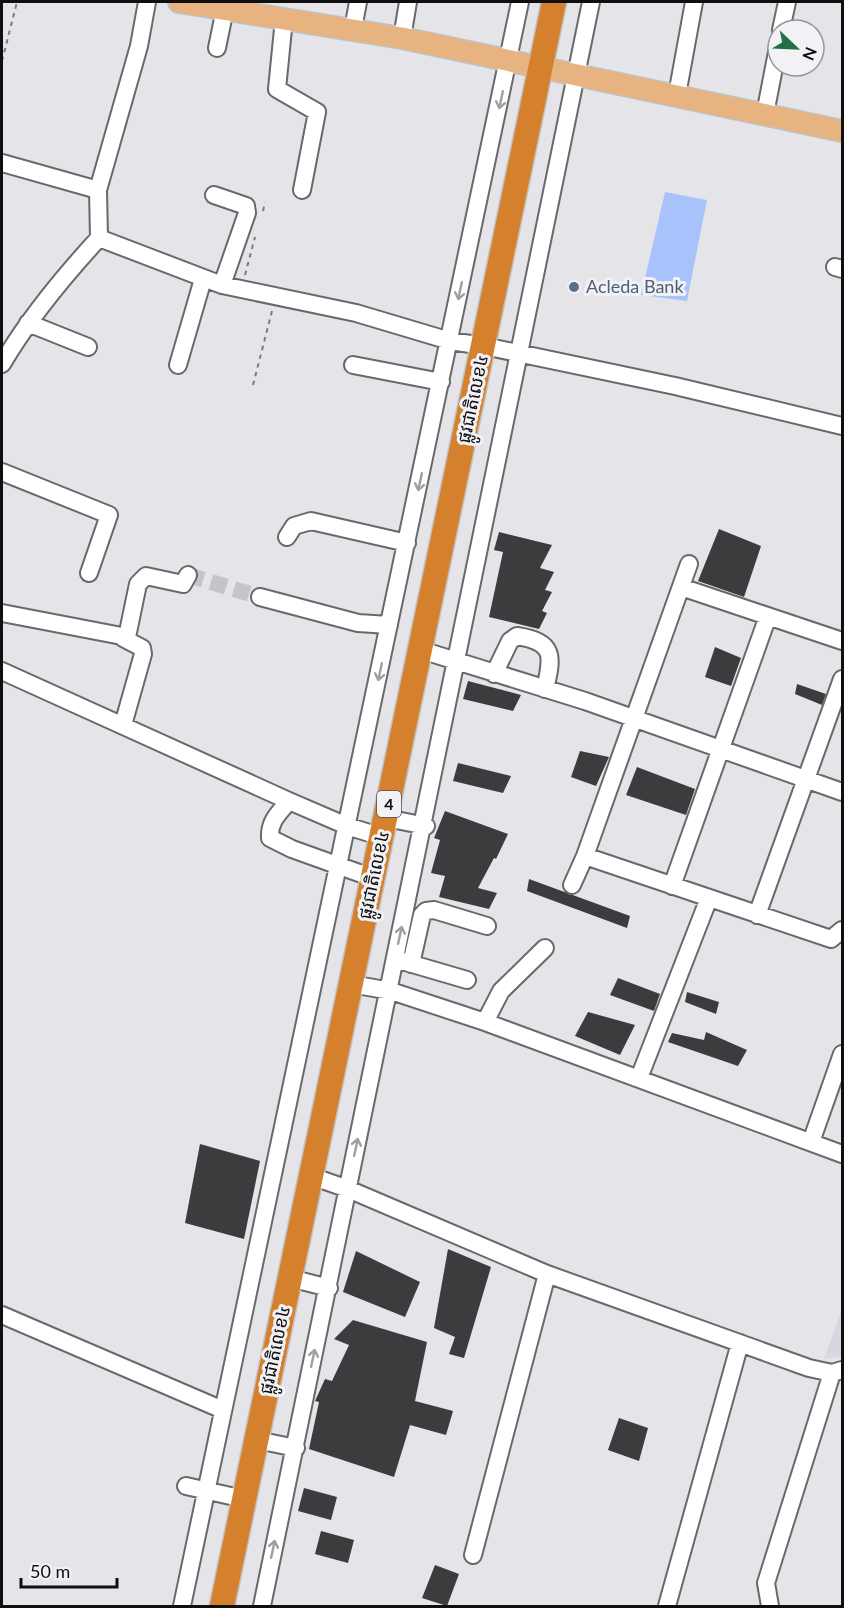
<svg xmlns="http://www.w3.org/2000/svg" width="844" height="1608" font-family="Lato,'Noto Sans Khmer',sans-serif">
<style>
.built{fill:#d7d7e2}
.water{fill:#a8c3fc}
.building{fill:#3c3c3f}
.lines{fill:none;stroke-linecap:round;stroke-linejoin:round}
.minor-tunnel{stroke:#c5c5c8;stroke-width:16;stroke-dasharray:16 8;stroke-linecap:butt}
.minor-casing{stroke:#69696c;stroke-width:20}
.major-casing{stroke:#c1c1c1;stroke-width:24}
.highway-casing{stroke:#c1c1c1;stroke-width:27}
.path{stroke:#7c7c7e;stroke-width:2;stroke-dasharray:4.5 4.5;stroke-linecap:butt}
.minor{stroke:#fff;stroke-width:16}
.major{stroke:#e6b381;stroke-width:21}
.highway{stroke:#d5802d;stroke-width:24}
.oneway{stroke:#9f9f9f}
.service-dot{fill:#5c6f8a;stroke:#f2f2f6;stroke-width:2}
.labels{text-anchor:middle;stroke-width:6;stroke-linejoin:round;paint-order:stroke}
.shield{fill:#f2f2f6;stroke:#535355;stroke-width:1.5}
.shield-label{font-size:16px;font-weight:bold;fill:#0f0f10}
.service-label{font-size:18px;fill:#4e5e75;stroke:#f2f2f6;text-anchor:start}
.street-label{font-size:18px;fill:#0f0f10;stroke:#f2f2f6}
</style>
<rect width="100%" height="100%" fill="#e5e5e9"/>
<!-- built -->
<path class="built" d="M842 1309V1356L824 1359Z"/>
<!-- water -->
<path class="water" d="M665 192 707 200 687 301 641 295Z"/>
<!-- building -->
<path class="building" d="M719 529 761 546 744 597 698 581Z
M499 532 552 545 540 568 554 572 545 590 552 592 542 611 547 613 539 629 489 617 503 552 494 550Z
M715 647 741 658 731 686 705 677Z
M468 681 521 695 513 711 463 699Z
M797 684 826 694 822 705 795 694Z
M580 751 609 757 596 786 571 777Z
M458 763 511 776 503 793 453 781Z
M637 767 695 789 686 815 626 795Z
M445 811 508 834 496 859 494 858 478 888 497 893 489 909 439 897 445 876 431 873 440 840 434 838Z
M529 879 630 916 627 928 527 891Z
M618 978 660 994 654 1011 610 995Z
M687 992 719 1002 716 1014 685 1002Z
M588 1012 635 1025 620 1055 575 1036Z
M706 1032 747 1050 738 1066 668 1042 672 1033 704 1040Z
M200 1144 260 1161 244 1239 185 1223Z
M448 1249 491 1267 464 1358 449 1354 455 1337 434 1328Z
M356 1251 420 1282 405 1317 343 1292Z
M353 1320 427 1342 415 1401 453 1411 446 1435 410 1425 394 1477 309 1449 319 1402 315 1401 325 1379 332 1381 349 1345 334 1339Z
M619 1418 648 1428 639 1461 608 1450Z
M304 1488 337 1497 331 1520 298 1511Z
M321 1531 354 1540 348 1563 315 1554Z
M435 1565 459 1574 447 1606 422 1598Z"/>
<g class="lines">
<!-- minor-tunnel -->
<path class="minor-tunnel" d="M188 575 260 597"/>
<!-- minor casing -->
<g class="minor-casing">
<path id="minor" d="M284 19 277 89 317 112 302 190
M353 29 358 2
M781 30 787 2
M402 38 408 2
M217 48 225 9
M677 95 694 2
M765 114 778 47
M2 163 98 190
M214 195 246 206 247 213 222 285
M99 238 98 190 139 46 147 2
M835 267 842 269
M28 323 88 347
M2 364C29 318 63 277 99 238L222 285 356 313 450 341 484 346 675 386 842 426
M178 365 203 279
M353 365 441 382
M2 472 109 515 89 573
M287 537 294 526 311 521 407 543
M681 587 842 641
M260 597 358 623 389 625
M2 613 127 637 138 584 146 576 183 584 188 575
M123 638 142 648 143 654 123 725
M421 650 585 701 842 792
M2 671 289 801 347 826 382 837
M494 674 510 641 517 636C555 642 553 656 545 689
M289 801C279 813 269 821 270 838L292 849 373 878
M386 818 426 826
M585 856 831 939 842 930
M572 885 585 856 689 564
M672 886 768 616
M757 915 842 679
M402 961 467 980
M411 964 422 915 426 911 434 910 487 926
M351 984 391 991 485 1022 842 1154
M485 1022 501 991 545 948
M639 1078 709 898
M811 1142 842 1054
M311 1176 348 1189 547 1274 809 1368 832 1373 842 1370
M290 1278 329 1288
M2 1315 223 1410
M257 1440 296 1448
M186 1486 244 1499
M473 1555 547 1274
M182 1606 520 2
M262 1606 591 2
M667 1606 740 1343
M770 1606 766 1583 832 1373"/>
</g>
<!-- major casing -->
<g class="major-casing">
<path id="major" d="M179 2 402 38 842 131"/>
</g>
<!-- highway casing -->
<g class="highway-casing">
<path id="highway" d="M222 1606 554 2"/>
</g>
<!-- path -->
<path class="path" d="M2 61 17 2
M263 211 265 202
M245 275 255 237
M253 385 272 311"/>
<!-- minor -->
<use href="#minor" class="minor"/>
<!-- major -->
<use href="#major" class="major"/>
<!-- highway -->
<use href="#highway" class="highway"/>
</g>
<!-- one-way arrows -->
<defs><path id="oneway-shaft" d="M-6 0H5M1.5-3L5.5 0L1.5 3" fill="none" stroke-width="1.6" stroke-linecap="round" stroke-linejoin="round" transform="scale(1.5)"/></defs>
<g class="oneway">
<use href="#oneway-shaft" transform="translate(501 100) rotate(102)"/>
<use href="#oneway-shaft" transform="translate(460 291) rotate(102)"/>
<use href="#oneway-shaft" transform="translate(420 482) rotate(102)"/>
<use href="#oneway-shaft" transform="translate(380 672) rotate(102)"/>
<use href="#oneway-shaft" transform="translate(400 935) rotate(-78)"/>
<use href="#oneway-shaft" transform="translate(356 1147) rotate(-78)"/>
<use href="#oneway-shaft" transform="translate(313 1358) rotate(-78)"/>
<use href="#oneway-shaft" transform="translate(273 1549) rotate(-78)"/>
</g>
<!-- markers -->
<circle class="service-dot" cx="574" cy="287" r="6"/>
<g class="labels">
<!-- shield labels -->
<rect class="shield" x="377" y="791" width="24" height="26" rx="4.5"/>
<g class="shield-label">
<text x="389" y="810">4</text>
</g>
<!-- service labels -->
<g class="service-label">
<text x="586" y="293">Acleda Bank</text>
</g>
<!-- street labels -->
<g class="street-label">
<text transform="translate(473 399) rotate(-78)" y="6">ផ្លូវជាតិលេខ៤</text>
<text transform="translate(374 875) rotate(-78)" y="6">ផ្លូវជាតិលេខ៤</text>
<text transform="translate(275 1350) rotate(-78)" y="6">ផ្លូវជាតិលេខ៤</text>
</g>
</g>
<!-- border -->
<rect width="844" height="1608" fill="none" stroke="#0f0f10" stroke-width="6"/>
<!-- north arrow -->
<g transform="translate(796 48) rotate(113)"><circle r="28" fill="#f2f2f6" stroke="#97979a" stroke-width="1.5"/>
<path d="M0-4.5L10 22L0 15L-10 22Z" fill="#207244"/>
<text y="-9" font-size="16" font-weight="bold" text-anchor="middle" fill="#0f0f10">N</text>
</g>
<!-- scale -->
<path d="M21 1578v9h96v-9" fill="none" stroke="#0f0f10" stroke-width="3"/>
<text x="30" y="1578" font-size="18" fill="#0f0f10" stroke="#f2f2f6" stroke-width="4.5" paint-order="stroke">50 m</text>
</svg>
